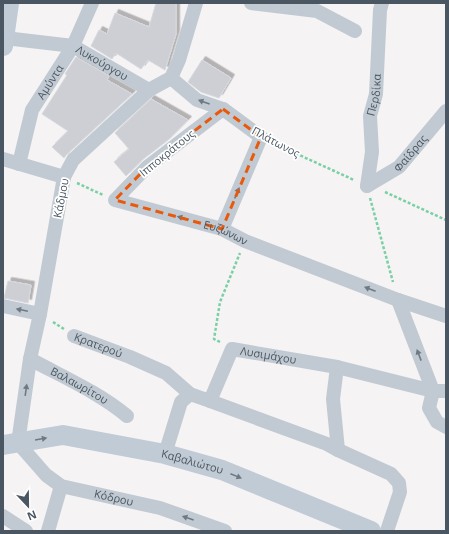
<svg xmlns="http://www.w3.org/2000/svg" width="449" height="534" font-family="'Open Sans',sans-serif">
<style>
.building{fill:#cdcfd5;stroke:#d7d9de;filter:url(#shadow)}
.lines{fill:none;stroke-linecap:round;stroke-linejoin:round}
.path{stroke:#7ad0a6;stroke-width:2.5;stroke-dasharray:3 2;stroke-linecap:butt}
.street{stroke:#c1cad2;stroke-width:14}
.secondary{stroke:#c1cbd6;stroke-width:20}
.oneway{fill:#6e7983}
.oneway2{fill:#6e7984}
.marked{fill:none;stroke:#e8590c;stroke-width:3;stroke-dasharray:8 5;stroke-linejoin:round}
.labels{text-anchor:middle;stroke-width:3.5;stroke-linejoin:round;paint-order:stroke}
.street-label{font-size:11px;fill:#4a5661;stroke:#fff}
</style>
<defs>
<filter id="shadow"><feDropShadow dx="3.5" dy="-3.5" stdDeviation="0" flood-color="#0004"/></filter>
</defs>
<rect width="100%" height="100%" fill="#f5f3f3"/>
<!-- building -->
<path class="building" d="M156 3H176V34L165 70 148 60 141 69 116 53 112 59 91 46 99 30 107 34 115 13 149 27Z
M76 57 109 76 107 80 132 94 67 154 64 158 52 147 68 131 42 114 67 75 65 74Z
M202 60 231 78 219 98 201 92 188 82Z
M151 99 188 120 168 140 142 160 126 176 114 162 129 149 115 133Z
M8 281 31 285 28 303 4 298Z"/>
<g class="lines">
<!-- path -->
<path class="path" d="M273 143 354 180
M77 183 103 195
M385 192 446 220
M370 198 393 282
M53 322 64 329
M220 342 214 339 220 302 240 253"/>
<!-- street -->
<g class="street">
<path id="s1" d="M196 3 179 60 171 78 149 90 73 160 64 177 40 314 30 359 18 443 46 475 61 486 160 508 225 531"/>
<path d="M251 3 317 11 355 31"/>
<path id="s2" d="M5 38 73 46 149 90"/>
<path d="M171 78 197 100 223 109 261 137 222 229"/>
<path id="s3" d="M223 109 147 167 115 200 222 229 245 241 398 300 446 316"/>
<path d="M3 159 64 177"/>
<path id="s4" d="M19 164 32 110 73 46 92 3"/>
<path id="s5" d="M367 186 372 152 370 116 376 94 380 10 382 3"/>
<path id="s6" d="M367 186 399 167 446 111"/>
<path d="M398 300 433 391 429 408 437 422 446 427"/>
<path d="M3 306 40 314"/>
<path id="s7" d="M74 336 130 357 166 373 190 394"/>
<path id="s8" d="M30 359C63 377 98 392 127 416"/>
<path d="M337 367 333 399 338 450"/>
<path d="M210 401 327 444 338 450 391 474 399 483 400 492 387 531"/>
<path id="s9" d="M165 454 181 402 190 394 210 401 232 349 337 367 433 391H446"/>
<path d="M3 516 26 531"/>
<path d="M48 531 61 486"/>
</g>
<!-- secondary -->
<g class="secondary">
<path d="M3 46 9 3"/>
<path id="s10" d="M3 445 63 435 165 454 222 470 371 531"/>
</g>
</g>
<!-- one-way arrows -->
<defs><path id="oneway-solid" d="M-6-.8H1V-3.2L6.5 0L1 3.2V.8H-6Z"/></defs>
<g class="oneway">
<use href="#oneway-solid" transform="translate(204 102) rotate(-160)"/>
<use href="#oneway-solid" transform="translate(237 193) rotate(-67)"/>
<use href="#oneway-solid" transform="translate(183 218) rotate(-165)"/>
<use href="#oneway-solid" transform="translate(370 289) rotate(-159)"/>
<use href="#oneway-solid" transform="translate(22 310) rotate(-168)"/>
<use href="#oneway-solid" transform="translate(419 355) rotate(-111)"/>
<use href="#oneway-solid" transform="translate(26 390) rotate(-82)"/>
<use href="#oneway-solid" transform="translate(188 518) rotate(-161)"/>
</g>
<g class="oneway2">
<use href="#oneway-solid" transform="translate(41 439) rotate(-10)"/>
<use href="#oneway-solid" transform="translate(236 476) rotate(22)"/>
</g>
<!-- marked area -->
<path class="marked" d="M223 109 261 137 222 229 115 200 147 167Z"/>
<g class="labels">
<!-- street labels -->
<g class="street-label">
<text dy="4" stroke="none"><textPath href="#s2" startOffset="102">Λυκούργου</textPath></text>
<text dy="4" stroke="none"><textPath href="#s4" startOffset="89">Αμύντα</textPath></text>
<text dy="4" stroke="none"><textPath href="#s5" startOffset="92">Περδίκα</textPath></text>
<text transform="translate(276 142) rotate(28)" y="4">Πλάτωνος</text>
<text dy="4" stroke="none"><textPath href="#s6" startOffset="55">Φαίδρας</textPath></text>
<text transform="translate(167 153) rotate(-39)" y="4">Ιπποκράτους</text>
<text transform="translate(61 198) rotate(-79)" y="4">Κάδμου</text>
<text dy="4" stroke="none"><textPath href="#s3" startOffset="257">Ευζώνων</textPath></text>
<text dy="4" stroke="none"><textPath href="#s7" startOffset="26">Κρατερού</textPath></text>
<text dy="4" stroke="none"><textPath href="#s9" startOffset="181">Λυσιμάχου</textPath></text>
<text dy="4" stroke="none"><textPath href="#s8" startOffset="56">Βαλαωρίτου</textPath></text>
<text dy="4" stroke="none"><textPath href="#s10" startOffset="193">Καβαλιώτου</textPath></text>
<text dy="4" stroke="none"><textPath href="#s1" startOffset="612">Κόδρου</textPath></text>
</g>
</g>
<!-- border -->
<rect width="449" height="534" fill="none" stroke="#4a5661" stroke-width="8"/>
<!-- north arrow -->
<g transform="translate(28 506) rotate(158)" stroke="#ffffff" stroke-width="3" paint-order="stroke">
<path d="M0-3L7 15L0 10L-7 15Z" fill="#4a5661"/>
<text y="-6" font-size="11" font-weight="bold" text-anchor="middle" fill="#4a5661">N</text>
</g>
</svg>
